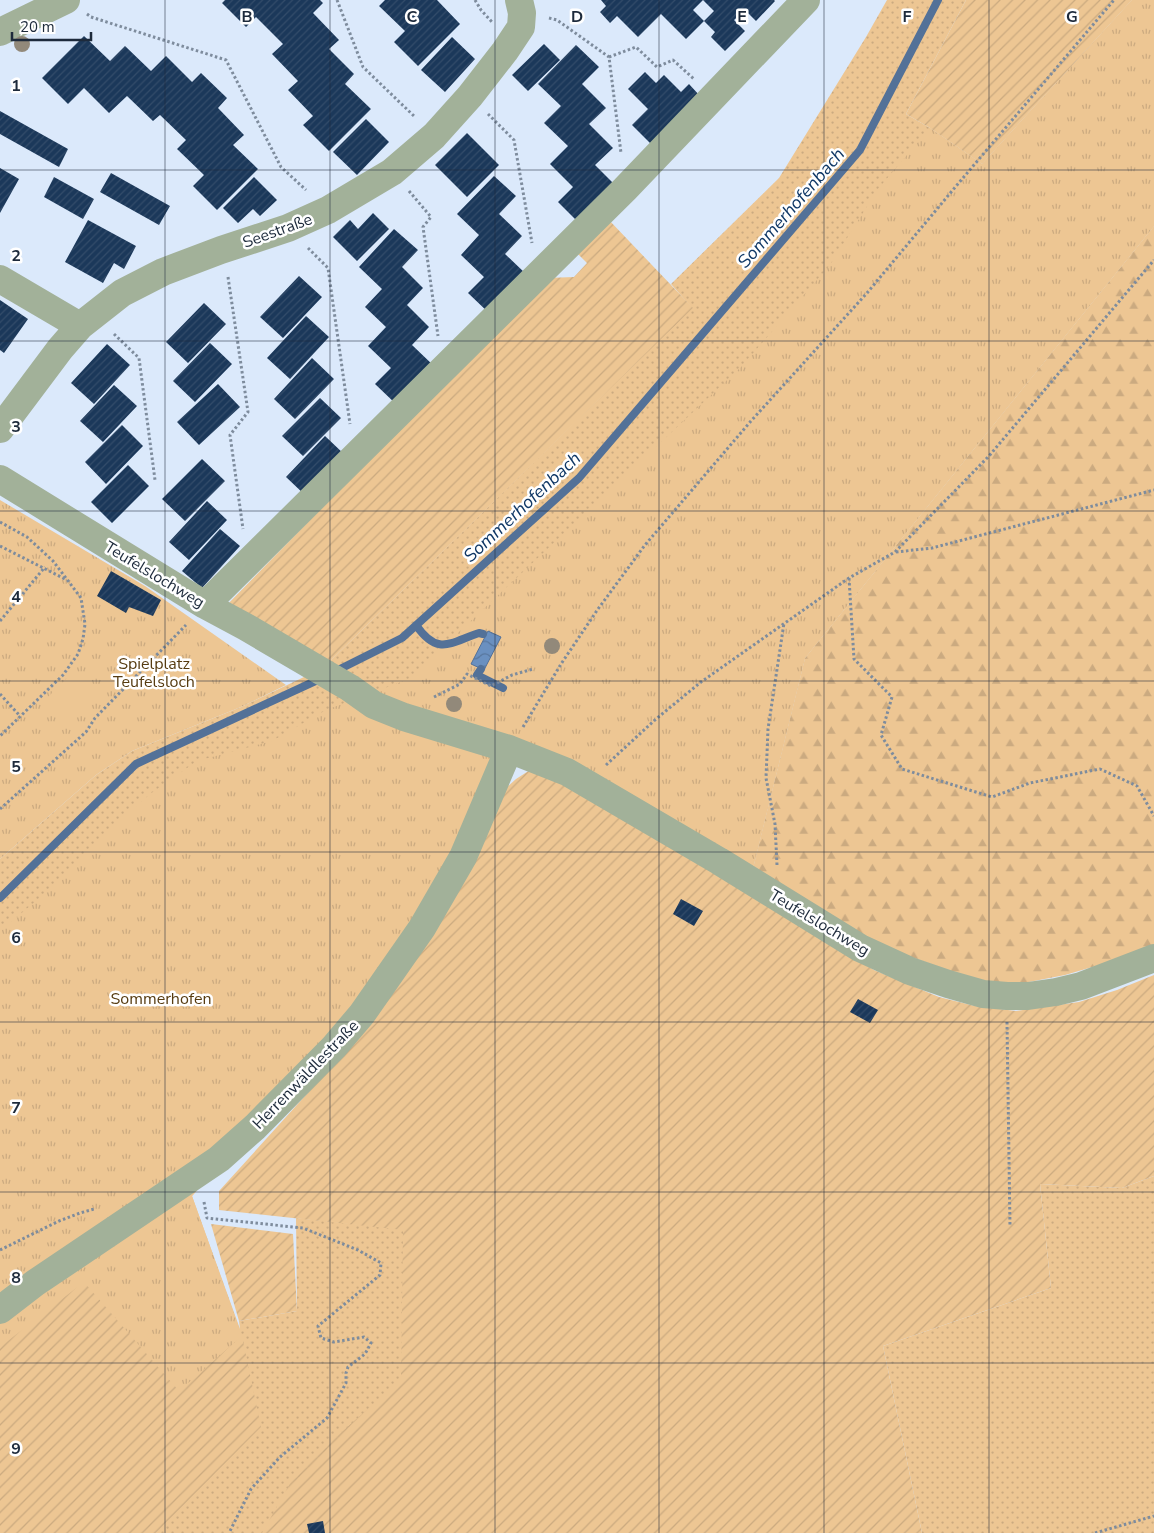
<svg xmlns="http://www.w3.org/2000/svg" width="1154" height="1533" font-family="'Nunito Sans',sans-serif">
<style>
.grass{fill:url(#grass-dots)}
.forest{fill:url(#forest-firs)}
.park{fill:url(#park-tufts)}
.garden{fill:url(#garden-furrows)}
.pitch{fill:#edc693}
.water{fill:url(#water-waves);stroke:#537198}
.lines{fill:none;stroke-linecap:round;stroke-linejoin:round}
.stream{stroke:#537198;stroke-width:8}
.building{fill:url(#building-hatch)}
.path{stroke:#7e8c9d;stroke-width:3;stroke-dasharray:2.5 2.5;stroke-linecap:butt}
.minor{stroke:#a2b199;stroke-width:28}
.tree{fill:#92897a}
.grid{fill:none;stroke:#1d2a3b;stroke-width:1;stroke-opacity:0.55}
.labels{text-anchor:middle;stroke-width:5;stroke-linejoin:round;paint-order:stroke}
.street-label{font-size:16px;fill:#1d2a3b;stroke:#fff}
.park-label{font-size:16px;fill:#563b10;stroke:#fff}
.water-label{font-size:18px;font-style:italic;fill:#103866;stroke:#fff}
.grid-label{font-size:16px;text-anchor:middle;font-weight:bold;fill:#1d2a3b;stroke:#fff;stroke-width:5;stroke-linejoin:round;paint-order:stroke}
</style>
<defs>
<pattern id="grass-dots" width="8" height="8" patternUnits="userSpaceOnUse" patternTransform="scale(1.25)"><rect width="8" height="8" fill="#edc693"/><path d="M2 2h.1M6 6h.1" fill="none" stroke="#cbaa80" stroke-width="1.8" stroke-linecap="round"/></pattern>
<pattern id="forest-firs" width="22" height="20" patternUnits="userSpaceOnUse" patternTransform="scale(1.25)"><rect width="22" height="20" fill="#edc693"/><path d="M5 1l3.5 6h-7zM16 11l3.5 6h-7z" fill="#cbaa80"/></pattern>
<pattern id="park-tufts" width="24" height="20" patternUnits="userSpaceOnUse" patternTransform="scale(1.25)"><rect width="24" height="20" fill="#edc693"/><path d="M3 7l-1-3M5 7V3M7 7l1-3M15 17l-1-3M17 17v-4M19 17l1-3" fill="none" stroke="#cbaa80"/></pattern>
<pattern id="garden-furrows" width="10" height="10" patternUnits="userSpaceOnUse" patternTransform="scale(1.25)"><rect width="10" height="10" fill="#edc693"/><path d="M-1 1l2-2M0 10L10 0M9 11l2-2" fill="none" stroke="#cbaa80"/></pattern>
<pattern id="water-waves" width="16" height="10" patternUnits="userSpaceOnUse" patternTransform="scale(1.25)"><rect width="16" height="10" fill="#6a90c0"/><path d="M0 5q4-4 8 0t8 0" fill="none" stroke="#57769d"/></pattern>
<pattern id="building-hatch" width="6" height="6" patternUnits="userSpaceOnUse" patternTransform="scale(1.25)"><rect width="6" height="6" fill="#1b385a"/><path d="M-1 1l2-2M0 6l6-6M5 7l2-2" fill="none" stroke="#334c6a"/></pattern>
</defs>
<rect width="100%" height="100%" fill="#dbe9fb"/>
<!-- grass -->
<path class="grass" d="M887 0H966L906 114 930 128 982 164 1132 0H1154V226L805 658 752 872 504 736 365 1002 192 1196 240 1329 239 1321 297 1311 296 1218 403 1229 404 1379 263 1533H153L0 1351V859L96 775 132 751 241 707 323 668 692 308 671 284 779 178 866 37Z
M1154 1176V1533H922L883 1346 1051 1288 1040 1184 1122 1188Z"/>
<!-- forest -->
<path class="forest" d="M1154 226V945L1123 958 1065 975 1013 985 982 982 877 945 752 872 805 658Z"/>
<!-- park -->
<path class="park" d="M1132 0H1154V226L805 658 752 872 504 736 449 870 365 1002 192 1196 242 1336 176 1400 0 1351V931L48 891 91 847 150 794 197 761 272 741 326 710 409 679 741 367 830 265 878 189 930 128 982 164Z
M0 500 145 586 286 685 241 707 132 751 96 775 0 859Z"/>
<!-- garden -->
<path class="garden" d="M966 0H1132L982 164 930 128 906 114Z
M608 219 693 308 323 668 224 608 547 278 574 277 587 263 575 251Z
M530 770 558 777 874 970 939 997 975 1006 1016 1011 1079 1002 1117 990 1154 975V1176L1122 1188 1040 1184 1051 1288 883 1346 922 1533H262L297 1471 401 1380 403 1230 219 1210V1191L373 1021 506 788 516 779Z
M211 1224 293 1234 297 1311 239 1321Z
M84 1282 179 1391 242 1336 261 1427 156 1533H0V1347Z"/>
<!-- pitch -->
<path class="pitch" d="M71 674 90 693 65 718 45 700Z"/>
<!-- water -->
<path class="water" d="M488 631 501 637 484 670 471 664Z"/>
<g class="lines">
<!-- stream -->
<path class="stream" d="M416 625C438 657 451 642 479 633L483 634
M481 669 477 675 503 688
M334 672 402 638 579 478 860 150 938 0
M0 898 136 764 322 678"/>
</g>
<!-- building -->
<path class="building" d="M225 0H320L323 3 313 13 339 40 329 49 354 74 345 84 371 109 329 151 303 125 313 116 288 90 298 81 272 54 283 44 256 17 246 27 222 3Z
M385 0H437L460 24 418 66 394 42 405 31 379 6Z
M601 0H703L693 10 704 21 686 39 661 14 638 37 617 16 610 23 600 12 606 6Z
M703 0H774L775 1 756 21 745 10 734 20 745 31 725 51 711 37 715 32 704 21 714 11Z
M84 36 110 61 125 46 151 71 166 56 192 82 201 73 227 98 218 108 244 135 233 145 258 169 217 210 193 186 204 175 177 149 186 140 160 115 153 121 127 96 109 113 84 88 68 104 42 78Z
M452 37 475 59 445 92 421 70Z
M544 44 560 60 528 91 512 75Z
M576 45 599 67 582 84 606 108 589 124 613 148 595 165 617 187 580 224 558 202 573 187 550 164 568 146 544 123 561 106 538 84Z
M645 72 656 83 664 75 681 92 689 84 700 96 651 144 632 125 648 109 628 89Z
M0 111 68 149 59 167 0 134Z
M366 119 389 142 357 175 333 152Z
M467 133 499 165 467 197 435 165Z
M0 168 19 179 0 213Z
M111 173 170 206 159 225 100 192Z
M494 176 516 196 499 214 522 236 505 254 526 274 490 314 468 293 484 277 461 255 479 235 457 214Z
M54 177 94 199 83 219 44 197Z
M254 177 277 200 260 216 253 209 238 223 223 208Z
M373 213 389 229 357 261 333 237 350 220 358 229Z
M88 220 136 246 124 269 114 263 103 283 65 262Z
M394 229 418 250 402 267 423 288 407 305 429 327 412 345 434 366 397 405 375 384 391 368 368 346 386 327 365 307 382 289 359 267Z
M299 276 322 297 283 338 260 317Z
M0 300 28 319 4 353 0 350Z
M204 303 226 324 188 363 166 342Z
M306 316 329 337 290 379 267 358Z
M210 343 232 364 195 402 173 381Z
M107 344 130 365 94 404 71 383Z
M312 358 334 379 295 419 274 399Z
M218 384 240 407 199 445 177 422Z
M114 385 137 406 103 442 80 421Z
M320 398 341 418 303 456 282 436Z
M122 425 143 446 106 484 85 462Z
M325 436 345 455 306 496 286 477Z
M202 459 225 481 185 521 162 499Z
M128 465 149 486 112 523 91 502Z
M207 501 227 520 189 560 169 542Z
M220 529 240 546 202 588 182 571Z
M111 571 161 600 153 616 129 607 126 613 97 596Z
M681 899 703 911 694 926 673 914Z
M858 999 878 1010 870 1023 850 1012Z
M323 1521 325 1533H309L307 1524Z"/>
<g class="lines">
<!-- path -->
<path class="path" d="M337 0 363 67 415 117
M475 0 481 10 492 22
M87 14 91 17 226 60 281 167 306 190
M549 18 557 20 609 57 621 153
M609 57 636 47 657 67 673 60 694 79
M488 114 514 140 532 243
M409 191 431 217 423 227 438 336
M308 248 328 268 350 424
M228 277 248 412 230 435 243 529
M114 334 139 358 155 480
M0 522 27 537 53 561 81 598 85 624 83 639 78 654 63 675 0 736
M0 546 65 579
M896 552 932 548 1154 490
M849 578 854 659 892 697 881 735 902 769 992 797 1030 783 1100 769 1137 786 1154 816
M0 621 45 567
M0 694 20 716
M434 697 460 684 467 674 491 686 512 675 533 669
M523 727 561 664 598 609 645 545 751 421 867 293 957 185 1114 0
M606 765 656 719 701 682 849 578 895 552 989 456 1154 260
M0 809 86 732 95 718 186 625
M777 865 775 824 766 778 768 729 784 623
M1007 1022 1010 1227
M204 1202 207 1218 303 1228 358 1250 381 1263 380 1275 318 1326 321 1338 334 1342 364 1337 371 1343 365 1354 348 1367 346 1373V1383L327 1418 280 1457 251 1489 229 1533
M0 1250 59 1221 80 1213 94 1209
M1095 1533 1154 1516"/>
<!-- minor -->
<path class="minor" d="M0 32 66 0
M0 279 80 326
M0 429 60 349 80 326 122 293 163 272 221 250 288 228 328 210 392 172 434 136 470 96 505 51 521 27 522 13 519 0
M0 479 205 605 246 627 350 688 374 705 404 717 509 749 567 772 719 861 860 948 910 971 948 984 983 994 1007 996H1028L1056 992 1081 986 1154 958
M205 605 625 189 806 0
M0 1310 35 1283 219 1159 255 1127 334 1047 362 1014 422 928 463 857 509 749"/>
</g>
<!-- trees -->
<g class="tree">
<circle cx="22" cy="44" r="8"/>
<circle cx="552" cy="646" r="8"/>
<circle cx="454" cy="704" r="8"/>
</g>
<!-- grid -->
<path class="grid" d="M165 0V1533M330 0V1533M495 0V1533M659 0V1533M824 0V1533M989 0V1533M0 170H1154M0 341H1154M0 511H1154M0 681H1154M0 852H1154M0 1022H1154M0 1192H1154M0 1363H1154"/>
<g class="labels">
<!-- street labels -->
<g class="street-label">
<text transform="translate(277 230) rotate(-20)" y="6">Seestraße</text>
<text transform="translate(155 574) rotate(31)" y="6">Teufelslochweg</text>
<text transform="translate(820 922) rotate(31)" y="6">Teufelslochweg</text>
<text transform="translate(305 1074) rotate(-46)" y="6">Herrenwäldlestraße</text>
</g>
<!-- park labels -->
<g class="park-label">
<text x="154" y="669">Spielplatz<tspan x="154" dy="18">Teufelsloch</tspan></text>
<text x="161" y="1004">Sommerhofen</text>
</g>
<!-- water labels -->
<g class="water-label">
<text transform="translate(791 208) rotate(-49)" y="6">Sommerhofenbach</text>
<text transform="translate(522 507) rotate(-43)" y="6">Sommerhofenbach</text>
</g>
</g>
<g class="grid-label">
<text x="247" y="22">B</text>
<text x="412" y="22">C</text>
<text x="577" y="22">D</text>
<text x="742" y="22">E</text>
<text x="907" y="22">F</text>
<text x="1072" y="22">G</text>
<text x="16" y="91">1</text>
<text x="16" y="261">2</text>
<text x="16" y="432">3</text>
<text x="16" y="602">4</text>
<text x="16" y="772">5</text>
<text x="16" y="943">6</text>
<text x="16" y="1113">7</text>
<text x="16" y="1283">8</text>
<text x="16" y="1454">9</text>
</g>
<!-- scale -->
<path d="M12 32v8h79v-8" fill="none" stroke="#1d2a3b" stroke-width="2.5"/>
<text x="20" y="32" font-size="15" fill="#1d2a3b" stroke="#ffffff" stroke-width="4" paint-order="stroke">20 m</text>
</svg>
